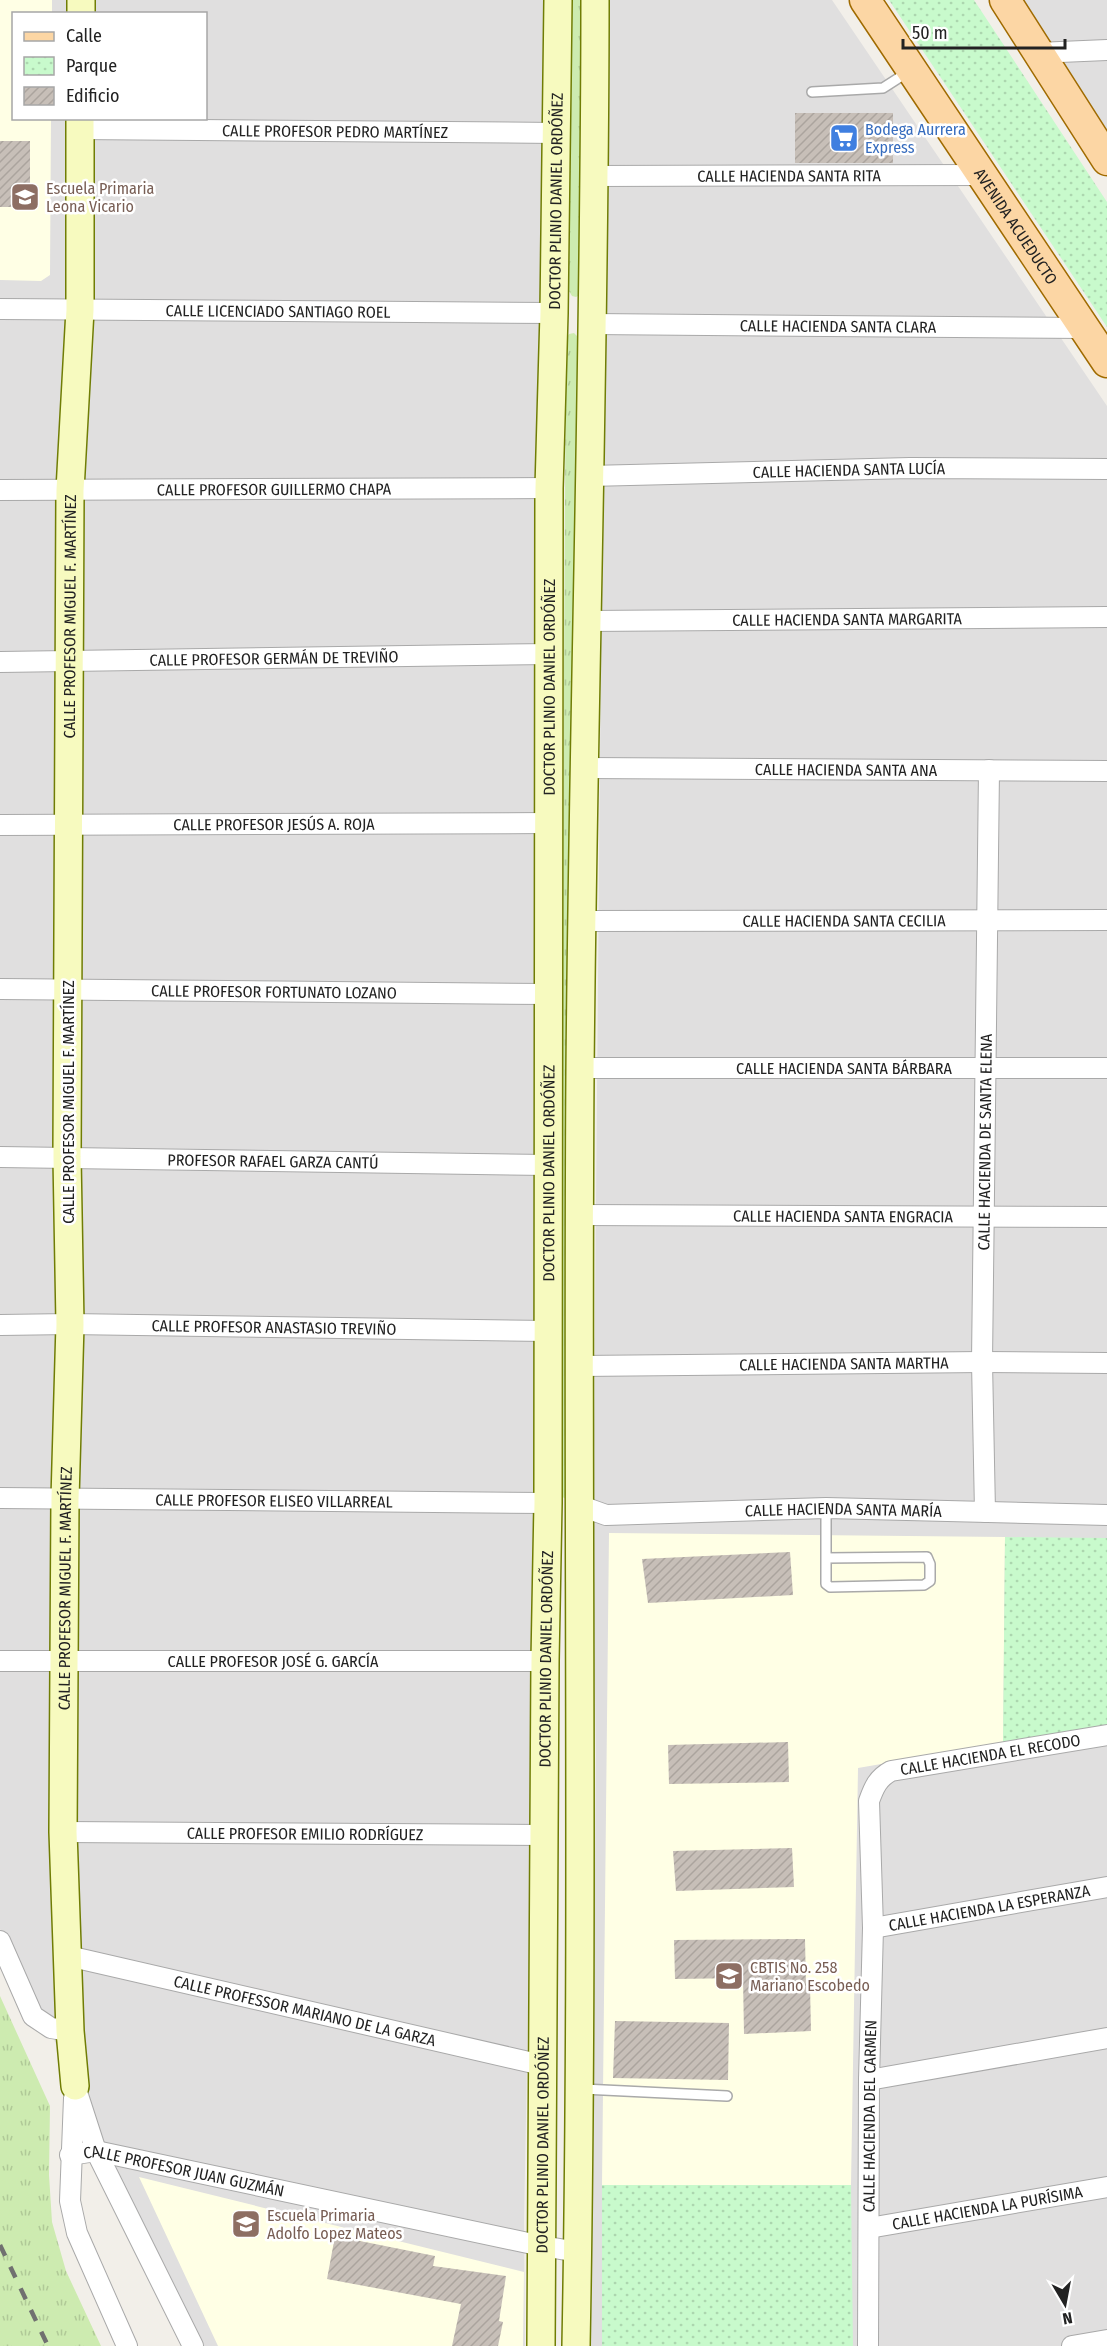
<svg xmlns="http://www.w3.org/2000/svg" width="1107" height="2346" font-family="'Fira Sans Condensed',sans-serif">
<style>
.residential{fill:#e0dfdf;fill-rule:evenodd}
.education{fill:#ffffe5}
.grass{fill:url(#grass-tufts)}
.park{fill:url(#park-dots)}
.building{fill:url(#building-hatch)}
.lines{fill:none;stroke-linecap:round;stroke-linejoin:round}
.lane-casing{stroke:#a9a9a9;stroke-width:12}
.street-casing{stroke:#a9a9a9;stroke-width:22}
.secondary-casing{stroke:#707d05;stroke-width:30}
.primary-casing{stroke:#a06b00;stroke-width:33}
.lane{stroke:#fff;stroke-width:9}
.street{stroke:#fff;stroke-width:20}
.secondary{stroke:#f7fabf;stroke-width:27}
.primary{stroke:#fcd6a4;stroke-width:30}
.rail{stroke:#707070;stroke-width:4.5;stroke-dasharray:12 12;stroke-linecap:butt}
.labels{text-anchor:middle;stroke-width:5;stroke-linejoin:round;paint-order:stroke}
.shop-label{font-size:16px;fill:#366cbe;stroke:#fff;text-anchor:start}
.street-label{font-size:16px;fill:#222;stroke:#fff}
.education-label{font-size:16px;fill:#785e54;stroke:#fff;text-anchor:start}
</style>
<defs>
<pattern id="grass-tufts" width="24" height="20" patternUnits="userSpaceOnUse" patternTransform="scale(1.5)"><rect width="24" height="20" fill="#cdebb0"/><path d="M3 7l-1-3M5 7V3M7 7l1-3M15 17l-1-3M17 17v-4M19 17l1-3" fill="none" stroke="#b0c997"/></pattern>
<pattern id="park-dots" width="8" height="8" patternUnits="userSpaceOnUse" patternTransform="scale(1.5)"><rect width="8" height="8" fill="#c8facc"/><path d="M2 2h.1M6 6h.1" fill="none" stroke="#acd6af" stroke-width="1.8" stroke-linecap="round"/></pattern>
<pattern id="building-hatch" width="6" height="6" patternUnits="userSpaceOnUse" patternTransform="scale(1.5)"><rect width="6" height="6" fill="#c7bfb8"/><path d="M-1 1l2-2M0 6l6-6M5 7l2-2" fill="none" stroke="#aba49e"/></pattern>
</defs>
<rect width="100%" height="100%" fill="#f2efe9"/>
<!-- residential -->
<path class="residential" d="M0 0H544L534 1312V1697L524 2222 525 2346H203L0 1929ZM14 14H206V118H14Z
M604 0H832L1107 406V2346H591L596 1755 593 1539 604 308Z
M1022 0H1107V130Z"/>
<!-- education -->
<path class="education" d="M0 0H52V13L14 14V118L51 119 50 275 41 281 0 280Z
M609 1533 1005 1537 1003 1743 858 1768 851 2185H602Z
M139 2177 524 2272 523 2346H218Z"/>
<!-- grass -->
<path class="grass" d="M571 0H584L580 295 576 297 572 296 569 291Z
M574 333 579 338 566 1499 559 1495 566 339 569 334Z
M0 1996 50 2106 49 2175 52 2222 66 2271 101 2346H0Z"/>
<!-- park -->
<path class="park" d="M889 0H974L1107 202V327Z
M1005 1537 1107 1538V1725L1003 1743Z
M602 2185H851L853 2346H602Z"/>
<!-- building -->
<path class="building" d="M795 113H893V163H795Z
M0 141H30V207H0Z
M790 1552 793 1595 648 1603 642 1559Z
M788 1742 789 1782 669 1784 668 1745Z
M792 1848 794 1887 676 1891 673 1851Z
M805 1939 806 1986H810L811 2031 744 2034 743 1978 675 1979 674 1940Z
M615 2021 729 2023 728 2080 613 2078Z
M335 2236 435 2256 433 2266 506 2276 499 2321 503 2322 498 2346H452L461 2304 327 2279Z"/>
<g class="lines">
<!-- lane casing -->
<g class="lane-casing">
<path id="lane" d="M812 92 883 88 908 72
M826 1508V1584L830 1587 924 1585 930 1581V1564L927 1557 826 1558
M583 2089 727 2096"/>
</g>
<!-- street casing -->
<g class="street-casing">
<g id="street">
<path d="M1037 53 1107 50"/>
<path id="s1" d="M79 129 556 133"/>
<path id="s2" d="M595 176 983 175"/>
<path id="s3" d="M0 309 554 313"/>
<path id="s4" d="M592 324 1085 328"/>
<path id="s5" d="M589 476 910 468 1107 469"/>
<path id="s6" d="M0 490 549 488"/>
<path id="s7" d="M587 621 1107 617"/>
<path id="s8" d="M0 662 550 654"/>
<path id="s9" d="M585 768 1107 771"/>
<path id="s10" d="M0 825 548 823"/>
<path id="s11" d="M582 921 1107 920"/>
<path id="s12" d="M0 989 549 994"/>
<path id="s13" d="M580 1068H1107"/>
<path id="s14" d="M0 1157 547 1165"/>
<path id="s15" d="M579 1215 1107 1217"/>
<path id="s16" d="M0 1325 70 1324 547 1331"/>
<path id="s17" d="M580 1366 982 1362 1107 1363"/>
<path id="s18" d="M0 1498 548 1503"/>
<path id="s19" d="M581 1506 606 1515 826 1508 1107 1515"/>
<path id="s20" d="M985 1512 982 1362 989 770"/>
<path id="s21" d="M0 1661H545"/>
<path id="s22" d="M63 1832 544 1835"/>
<path id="s23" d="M873 1928 1107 1887"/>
<path d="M0 1941 33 2016 51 2028 70 2031"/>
<path id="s24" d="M68 1956 542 2065"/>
<path d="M869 2080 1107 2038"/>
<path d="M75 2086 96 2151 193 2346"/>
<path d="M74 2098 70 2201 77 2233 127 2346"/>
<path id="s25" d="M70 2155 96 2151 542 2246 578 2252"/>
<path id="s26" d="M869 2228 1107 2187"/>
<path id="s27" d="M868 2346 869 2080 873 1928 869 1801C874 1787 878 1778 891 1771L1107 1735"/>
<path d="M1072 2346 1107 2340"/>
</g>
</g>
<!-- secondary casing -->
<g class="secondary-casing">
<g id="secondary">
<path d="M81 14V0"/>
<path id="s28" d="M75 2086 70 2031 63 1832 65 1499 70 1324 67 1157 70 490 80 310V118"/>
<path id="s29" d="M541 2346 545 1661 548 1503 549 488 554 313 558 0"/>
<path d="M576 2346C584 1922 577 1497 580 1073 583 715 595 358 595 0"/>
</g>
</g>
<!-- primary casing -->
<g class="primary-casing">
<g id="primary">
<path id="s30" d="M865 0 1107 362"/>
<path d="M1005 0 1107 160"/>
</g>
</g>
<!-- lane -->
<use href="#lane" class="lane"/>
<!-- street -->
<use href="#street" class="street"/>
<!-- secondary -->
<use href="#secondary" class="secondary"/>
<!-- primary -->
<use href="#primary" class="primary"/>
<!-- rail -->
<path class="rail" d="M0 2245 48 2346"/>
</g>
<!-- icons -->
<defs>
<g id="supermarket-square" transform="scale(1.5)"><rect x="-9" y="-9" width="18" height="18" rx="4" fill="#3f7fe0" stroke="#fff"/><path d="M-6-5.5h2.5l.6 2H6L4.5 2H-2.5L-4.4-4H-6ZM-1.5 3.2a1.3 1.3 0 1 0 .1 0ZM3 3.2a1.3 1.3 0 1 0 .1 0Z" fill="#fff"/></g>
<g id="school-square" transform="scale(1.5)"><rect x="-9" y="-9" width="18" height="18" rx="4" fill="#8d6e63" stroke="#fff"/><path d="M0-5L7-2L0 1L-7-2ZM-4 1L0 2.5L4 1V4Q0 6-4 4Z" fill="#fff"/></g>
<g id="university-square" transform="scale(1.5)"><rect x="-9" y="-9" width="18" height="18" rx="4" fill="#8d6e63" stroke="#fff"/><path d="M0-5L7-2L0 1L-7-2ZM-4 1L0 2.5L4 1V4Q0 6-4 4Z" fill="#fff"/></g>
</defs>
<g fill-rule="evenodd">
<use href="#supermarket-square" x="844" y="138"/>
<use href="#school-square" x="25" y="197"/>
<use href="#university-square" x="729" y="1976"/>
<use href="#school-square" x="246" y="2224"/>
</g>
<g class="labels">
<!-- shop labels -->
<g class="shop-label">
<text x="865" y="135">Bodega Aurrera<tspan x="865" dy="18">Express</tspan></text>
</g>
<!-- street labels -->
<g class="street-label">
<text dy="6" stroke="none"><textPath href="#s1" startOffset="256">CALLE PROFESOR PEDRO MARTÍNEZ</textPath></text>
<text dy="6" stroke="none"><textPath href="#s2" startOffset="194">CALLE HACIENDA SANTA RITA</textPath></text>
<text dy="6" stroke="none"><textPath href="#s29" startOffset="2145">DOCTOR PLINIO DANIEL ORDÓÑEZ</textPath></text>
<text dy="6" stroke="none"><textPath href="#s30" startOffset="272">AVENIDA ACUEDUCTO</textPath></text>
<text dy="6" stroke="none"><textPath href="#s3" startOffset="278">CALLE LICENCIADO SANTIAGO ROEL</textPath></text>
<text dy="6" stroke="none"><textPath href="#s4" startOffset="246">CALLE HACIENDA SANTA CLARA</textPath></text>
<text dy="6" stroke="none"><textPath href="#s5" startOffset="260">CALLE HACIENDA SANTA LUCÍA</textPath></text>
<text dy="6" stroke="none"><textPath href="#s6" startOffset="274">CALLE PROFESOR GUILLERMO CHAPA</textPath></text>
<text dy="6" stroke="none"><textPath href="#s28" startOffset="1470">CALLE PROFESOR MIGUEL F. MARTÍNEZ</textPath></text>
<text dy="6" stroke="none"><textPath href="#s7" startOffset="260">CALLE HACIENDA SANTA MARGARITA</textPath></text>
<text dy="6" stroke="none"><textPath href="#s8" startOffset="274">CALLE PROFESOR GERMÁN DE TREVIÑO</textPath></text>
<text dy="6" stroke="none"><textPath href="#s29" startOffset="1659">DOCTOR PLINIO DANIEL ORDÓÑEZ</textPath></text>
<text dy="6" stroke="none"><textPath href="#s9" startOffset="261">CALLE HACIENDA SANTA ANA</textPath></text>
<text dy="6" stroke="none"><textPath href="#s10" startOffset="274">CALLE PROFESOR JESÚS A. ROJA</textPath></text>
<text dy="6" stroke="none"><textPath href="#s11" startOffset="262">CALLE HACIENDA SANTA CECILIA</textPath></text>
<text dy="6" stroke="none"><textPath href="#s12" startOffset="274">CALLE PROFESOR FORTUNATO LOZANO</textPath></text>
<text dy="6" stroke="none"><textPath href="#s13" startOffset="264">CALLE HACIENDA SANTA BÁRBARA</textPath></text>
<text transform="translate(68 1102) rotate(-90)" y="6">CALLE PROFESOR MIGUEL F. MARTÍNEZ</text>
<text dy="6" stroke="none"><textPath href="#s20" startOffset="370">CALLE HACIENDA DE SANTA ELENA</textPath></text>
<text dy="6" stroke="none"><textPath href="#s14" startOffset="273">PROFESOR RAFAEL GARZA CANTÚ</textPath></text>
<text dy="6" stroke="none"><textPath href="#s29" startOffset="1173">DOCTOR PLINIO DANIEL ORDÓÑEZ</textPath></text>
<text dy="6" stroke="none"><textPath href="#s15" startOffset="264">CALLE HACIENDA SANTA ENGRACIA</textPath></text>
<text dy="6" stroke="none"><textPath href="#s16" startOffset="274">CALLE PROFESOR ANASTASIO TREVIÑO</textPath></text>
<text dy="6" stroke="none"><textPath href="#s17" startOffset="264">CALLE HACIENDA SANTA MARTHA</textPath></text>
<text dy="6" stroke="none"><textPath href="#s18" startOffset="274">CALLE PROFESOR ELISEO VILLARREAL</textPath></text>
<text dy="6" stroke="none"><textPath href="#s19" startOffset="264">CALLE HACIENDA SANTA MARÍA</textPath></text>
<text dy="6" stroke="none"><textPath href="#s28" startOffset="498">CALLE PROFESOR MIGUEL F. MARTÍNEZ</textPath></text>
<text dy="6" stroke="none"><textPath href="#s29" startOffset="687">DOCTOR PLINIO DANIEL ORDÓÑEZ</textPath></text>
<text dy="6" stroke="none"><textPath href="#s21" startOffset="273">CALLE PROFESOR JOSÉ G. GARCÍA</textPath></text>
<text dy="6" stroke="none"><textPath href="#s27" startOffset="684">CALLE HACIENDA EL RECODO</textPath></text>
<text dy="6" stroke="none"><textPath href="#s22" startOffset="242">CALLE PROFESOR EMILIO RODRÍGUEZ</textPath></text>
<text dy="6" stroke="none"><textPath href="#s23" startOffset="118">CALLE HACIENDA LA ESPERANZA</textPath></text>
<text dy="6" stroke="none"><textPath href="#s24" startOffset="243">CALLE PROFESSOR MARIANO DE LA GARZA</textPath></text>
<text dy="6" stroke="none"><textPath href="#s27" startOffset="230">CALLE HACIENDA DEL CARMEN</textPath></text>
<text dy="6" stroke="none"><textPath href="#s29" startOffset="201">DOCTOR PLINIO DANIEL ORDÓÑEZ</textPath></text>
<text dy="6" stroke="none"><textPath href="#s25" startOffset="116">CALLE PROFESOR JUAN GUZMÁN</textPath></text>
<text dy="6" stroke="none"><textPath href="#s26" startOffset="120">CALLE HACIENDA LA PURÍSIMA</textPath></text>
</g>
<!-- education labels -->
<g class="education-label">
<text x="46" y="194">Escuela Primaria<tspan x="46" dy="18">Leona Vicario</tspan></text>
<text x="750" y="1973">CBTIS No. 258<tspan x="750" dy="18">Mariano Escobedo</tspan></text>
<text x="267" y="2221">Escuela Primaria<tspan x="267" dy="18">Adolfo Lopez Mateos</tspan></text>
</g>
</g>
<!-- legend -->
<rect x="12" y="12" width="195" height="108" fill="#ffffff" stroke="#a7a7a7" stroke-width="1.5"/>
<rect x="24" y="32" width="30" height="9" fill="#fcd6a4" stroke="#a7a7a7" stroke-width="1.5"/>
<text x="66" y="42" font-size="18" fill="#222222">Calle</text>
<rect x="24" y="57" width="30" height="18" fill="url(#park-dots)" stroke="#a7a7a7" stroke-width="1.5"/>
<text x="66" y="72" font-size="18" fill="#222222">Parque</text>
<rect x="24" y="87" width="30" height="18" fill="url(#building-hatch)" stroke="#a7a7a7" stroke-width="1.5"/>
<text x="66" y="102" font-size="18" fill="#222222">Edificio</text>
<!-- north arrow -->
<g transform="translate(1065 2304) rotate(170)" stroke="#ffffff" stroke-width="4.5" paint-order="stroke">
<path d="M0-4.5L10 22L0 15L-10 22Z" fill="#222222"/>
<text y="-9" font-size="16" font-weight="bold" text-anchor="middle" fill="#222222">N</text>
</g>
<!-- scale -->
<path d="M903 39v9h162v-9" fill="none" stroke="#222222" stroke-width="3"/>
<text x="912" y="39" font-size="18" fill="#222222" stroke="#ffffff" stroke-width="4.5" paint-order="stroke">50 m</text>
</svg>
